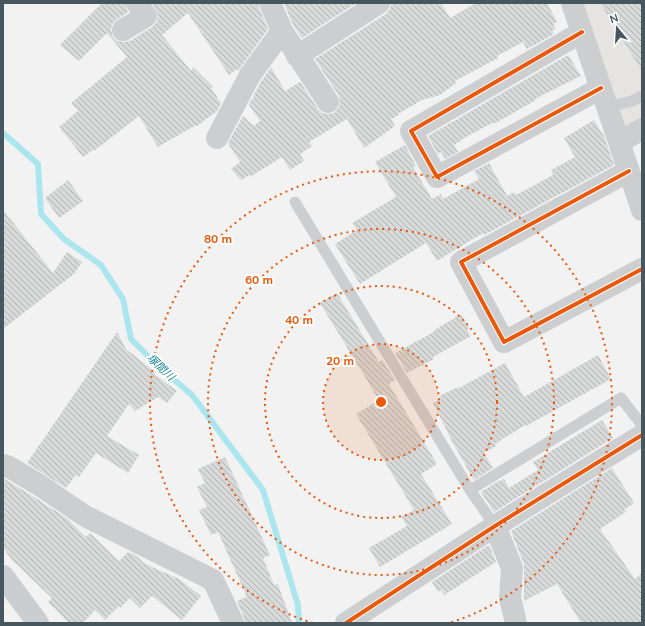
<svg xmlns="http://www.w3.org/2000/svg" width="645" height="626" font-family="'Nunito Sans','Noto Sans JP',sans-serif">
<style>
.commercial{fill:#e6e4e0}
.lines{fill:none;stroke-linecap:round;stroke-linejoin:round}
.stream{stroke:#abe6ee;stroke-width:6}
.building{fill:url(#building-back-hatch)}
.lane{stroke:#ccced0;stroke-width:11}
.street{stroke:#ccced0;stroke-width:22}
.secondary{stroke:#cbced1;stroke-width:22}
.cycleway-casing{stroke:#fff;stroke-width:6}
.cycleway{stroke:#e8590c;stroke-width:4}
.ring{fill:none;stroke:#e8590c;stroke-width:2;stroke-dasharray:2 4}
.labels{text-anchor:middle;stroke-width:4;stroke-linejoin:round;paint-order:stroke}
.water-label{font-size:11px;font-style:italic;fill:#0c7f8f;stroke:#fff}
.centre{fill:#e8590c;stroke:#fff;stroke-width:2}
.ring-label{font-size:12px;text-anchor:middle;font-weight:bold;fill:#e8590c;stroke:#fff;stroke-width:4;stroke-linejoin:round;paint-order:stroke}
</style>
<defs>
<pattern id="building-back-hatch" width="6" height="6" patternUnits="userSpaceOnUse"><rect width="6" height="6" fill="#d8dada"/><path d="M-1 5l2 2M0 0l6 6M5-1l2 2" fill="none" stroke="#b1b4b4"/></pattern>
</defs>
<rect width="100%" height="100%" fill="#f2f2f2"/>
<!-- commercial -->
<path class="commercial" d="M582 3H642V121L626 131Z"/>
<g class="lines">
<!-- stream -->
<path class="stream" d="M3 133 38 164 41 214 64 239 101 265 123 299 131 339 156 364 192 395 263 490 298 605 299 623"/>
</g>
<!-- building -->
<path class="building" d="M102 3H125L128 12 116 20 112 24 111 30 113 37 117 41 123 42 130 41 152 27 157 22 158 15 152 3H258L259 8 268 29 238 71 237 69 229 75 188 13 162 35 191 71 193 67 213 87 211 88 221 103 217 111 197 126 196 125 158 147 139 116 94 151 93 150 83 157 59 127 78 111 71 103 127 57 107 33 79 61 60 45Z
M284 3H356L302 38 293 25Z
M391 3H441L450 18 476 3H547L557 22 553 24 556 29 552 31 554 34 527 49 523 42 497 56 498 58 455 81 456 83 440 95 422 100 398 114 399 115 391 119 395 126 364 148 347 119 309 142 312 146 300 154 304 161 290 170 282 157 250 177V175L241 180 231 169 240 162 228 143 243 116 254 126 260 121 249 105 251 100 254 98 253 96 261 82 271 67 285 91 300 82 318 109 322 113 328 114 334 113 339 107 340 102 339 96 315 59 386 14 390 9Z
M600 3H642V71Z
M568 55 581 76 535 99 536 100 496 123H492L468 136 454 145 458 152 445 159 441 152 438 154 428 136Z
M594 120 604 136 614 165 484 235 483 233 437 261 426 243 360 284 335 244 357 230 352 223 396 197 375 162 405 145 416 166 413 167 432 199 441 194 443 199 479 179 474 171 489 163 507 196 514 192 516 195 553 175 551 170 575 157 564 138Z
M68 180 83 201 59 218 45 198Z
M3 210 53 273 67 252 82 262 74 274 3 329Z
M337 293 379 362 382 359 395 380 389 384 437 464 421 474 452 524 380 567 369 548 407 526 401 517 414 510 356 414 379 400 320 303Z
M461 314 469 328 467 330 471 336 433 357 434 359 407 373 395 353 434 332 433 331Z
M117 332 126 349 155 372 154 374 177 391 167 403 158 397 135 411 129 404 107 436 139 455 128 473 96 453 79 477 76 475 66 488 27 463Z
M598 355 611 379 526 426 525 425 495 444 496 446 484 453 493 468 474 480 454 445 433 403 441 399 439 396 458 387 459 388 505 363 524 397Z
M602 420 613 438 494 512 481 492 500 480V481L504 479 509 488 538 470 533 462Z
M225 457 270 555 263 558 274 585 278 584 292 623H245L244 618 237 601 247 597 218 532 211 535 199 510 207 507 197 487 205 483 198 469Z
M612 468 634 503 624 510 626 512 600 529 635 579 642 573V623H581L557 584 524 601V564L511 531Z
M3 478 34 497 68 519 86 537 90 533 119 561 128 552 135 555 145 564 179 579 201 596 182 620 152 596 140 608 130 598 120 608 119 606 105 620 95 610 83 623H69L48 602 52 598 11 559 3 547Z
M489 545 496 562 444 595 442 590 438 592 432 582Z"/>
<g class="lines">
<!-- lane -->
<path class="lane" d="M607 107 632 101 642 96
M295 202 470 490 495 526
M470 490 621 398 642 425"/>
<!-- street -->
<path class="street" d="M270 3 282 31 328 102
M572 3 642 210
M123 30 146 16 137 3
M582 32 411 131 437 177 601 88
M297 56 379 3
M217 138 250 75 282 31
M620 142 642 129
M629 171 461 262 504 342 642 269
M3 465 9 467 41 486 85 516 213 580 233 623
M495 526 512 568 510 598 516 623
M346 623 495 526 642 435"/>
<!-- secondary -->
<path class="secondary" d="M3 576 38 623"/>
<!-- cycleway casing -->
<g class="cycleway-casing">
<path id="cycleway" d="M582 32 411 131 437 177 601 88
M629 171 461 262 504 342 642 269
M346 623 495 526 642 435"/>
</g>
<!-- cycleway -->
<use href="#cycleway" class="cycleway"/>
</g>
<!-- distance rings -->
<circle cx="381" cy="402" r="58" fill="#e8590c" fill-opacity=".12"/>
<g class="ring">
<circle cx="381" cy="402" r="58"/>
<circle cx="381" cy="402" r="116"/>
<circle cx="381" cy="402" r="173"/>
<path d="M313 623A231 231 0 1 1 449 623"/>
</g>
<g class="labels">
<!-- water labels -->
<g class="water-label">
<text transform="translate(161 367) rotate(43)" y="4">塚間川</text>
</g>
</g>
<circle cx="381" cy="402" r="6" class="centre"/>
<g class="ring-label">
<text x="218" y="243">80 m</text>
<text x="259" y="284">60 m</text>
<text x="299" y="324">40 m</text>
<text x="340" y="365">20 m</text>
</g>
<!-- border -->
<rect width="645" height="626" fill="none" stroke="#48565f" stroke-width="8"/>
<!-- north arrow -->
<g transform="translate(617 28) rotate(342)" stroke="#ffffff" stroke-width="3" paint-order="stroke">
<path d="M0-3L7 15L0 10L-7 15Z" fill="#48565f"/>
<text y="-6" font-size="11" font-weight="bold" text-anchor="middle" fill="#48565f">N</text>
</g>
</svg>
